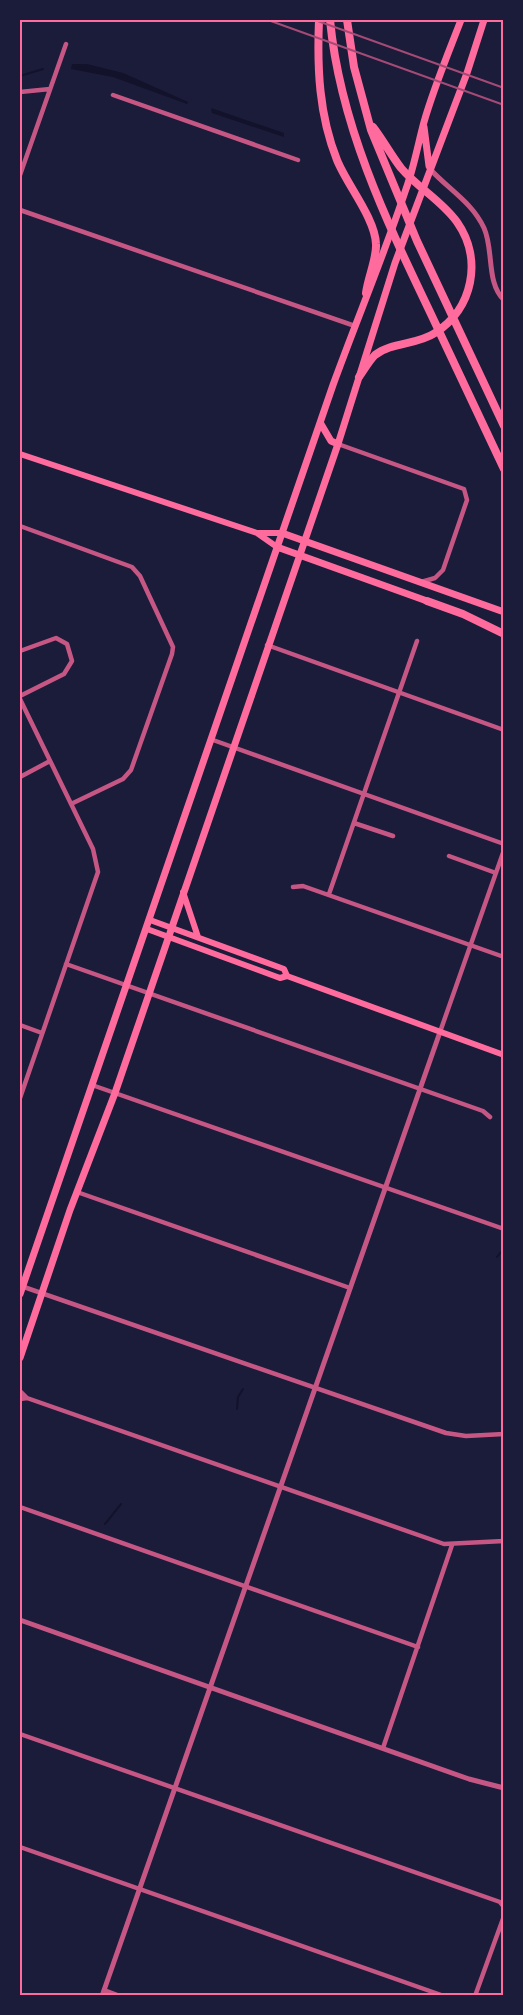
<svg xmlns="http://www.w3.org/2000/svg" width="523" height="2015" font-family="'PT Sans',sans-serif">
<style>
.water{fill:#12122b}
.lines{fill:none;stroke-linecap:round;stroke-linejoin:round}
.stream{stroke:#12122b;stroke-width:2}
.minor{stroke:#c65784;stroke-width:4.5}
.tertiary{stroke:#c65784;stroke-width:5}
.secondary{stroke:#ff6b9d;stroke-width:6}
.primary{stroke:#ff6b9d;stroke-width:7}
.motorway{stroke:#ff6b9d;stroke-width:8}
.rail{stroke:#a44b75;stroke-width:2}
.neatline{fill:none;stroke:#ff6b9d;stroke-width:2}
</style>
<rect width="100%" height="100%" fill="#1b1b3a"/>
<!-- water -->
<path class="water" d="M72 64H87L123 73 188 102 187 104 113 77 71 69Z
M211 108 284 133V137L212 113Z"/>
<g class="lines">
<!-- stream -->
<path class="stream" d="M20 76 43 69
M497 1257 504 1248
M237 1409 238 1397 243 1389
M105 1524 121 1504"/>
<!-- minor -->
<path class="minor" d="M20 92 50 89
M113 95 298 160
M20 175 66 44
M20 210 355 326
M338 444 464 489 467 500 443 570 435 578 421 582
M20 526 132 567 140 576 173 647 172 654 131 770 123 779 71 804
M267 645 504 730
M20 651 56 638 67 644 72 661 64 674 20 696
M20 699 93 849 98 872 20 1098
M213 740 504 844
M20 777 50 761
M354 823 393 836
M449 856 496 873
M293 887 303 886 504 957
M329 894 417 641
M66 964 483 1111 490 1117
M20 1025 42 1033
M440 1032 504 850
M92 1085 504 1229
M77 1192 350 1288
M21 1286 446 1433 466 1436 504 1434
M20 1391 27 1398
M20 1399 27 1398 444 1544 504 1541
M20 1507 418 1647
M20 1734 500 1902 504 1907
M383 1748 452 1545
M20 1847 444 1996
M104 1990 120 1996
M475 1996 504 1916"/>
<!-- tertiary -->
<path class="tertiary" d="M430 169C448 189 472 202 484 228 494 250 486 283 504 300
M20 1620 469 1779 504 1788
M102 1996 440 1032"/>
<!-- secondary -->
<path class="secondary" d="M20 454 257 533 277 547
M258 533H282
M183 892 198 937
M150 920 284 969 287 976
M147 929 280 978 287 976 504 1055"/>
<!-- primary -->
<path class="primary" d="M424 127 429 166
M321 424 331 441 338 444
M282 533 504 612
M277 547 427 601
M20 1294 333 385C357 319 384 255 406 189 414 167 418 144 424 122 434 87 448 54 461 20
M20 1358 70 1210 115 1093 338 444 395 263 467 73 484 20"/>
<!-- motorway -->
<path class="motorway" d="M319 20C317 68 319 115 337 160 347 185 375 218 376 244 377 258 368 277 366 293
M330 20C340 124 385 218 430 312 455 364 479 417 504 469
M347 20 354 67 371 130 417 241 504 426
M359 377C364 370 369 361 375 355 392 342 417 345 435 333 473 309 483 259 457 222 442 201 418 188 401 168 391 155 383 140 373 127
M427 601 463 614 504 634"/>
<!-- rail -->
<path class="rail" d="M268 20 504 105
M315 20 504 88"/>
</g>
<!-- border -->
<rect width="523" height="2015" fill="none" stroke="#1b1b3a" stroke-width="42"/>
<rect x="21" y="21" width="481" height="1973" class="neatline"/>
</svg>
